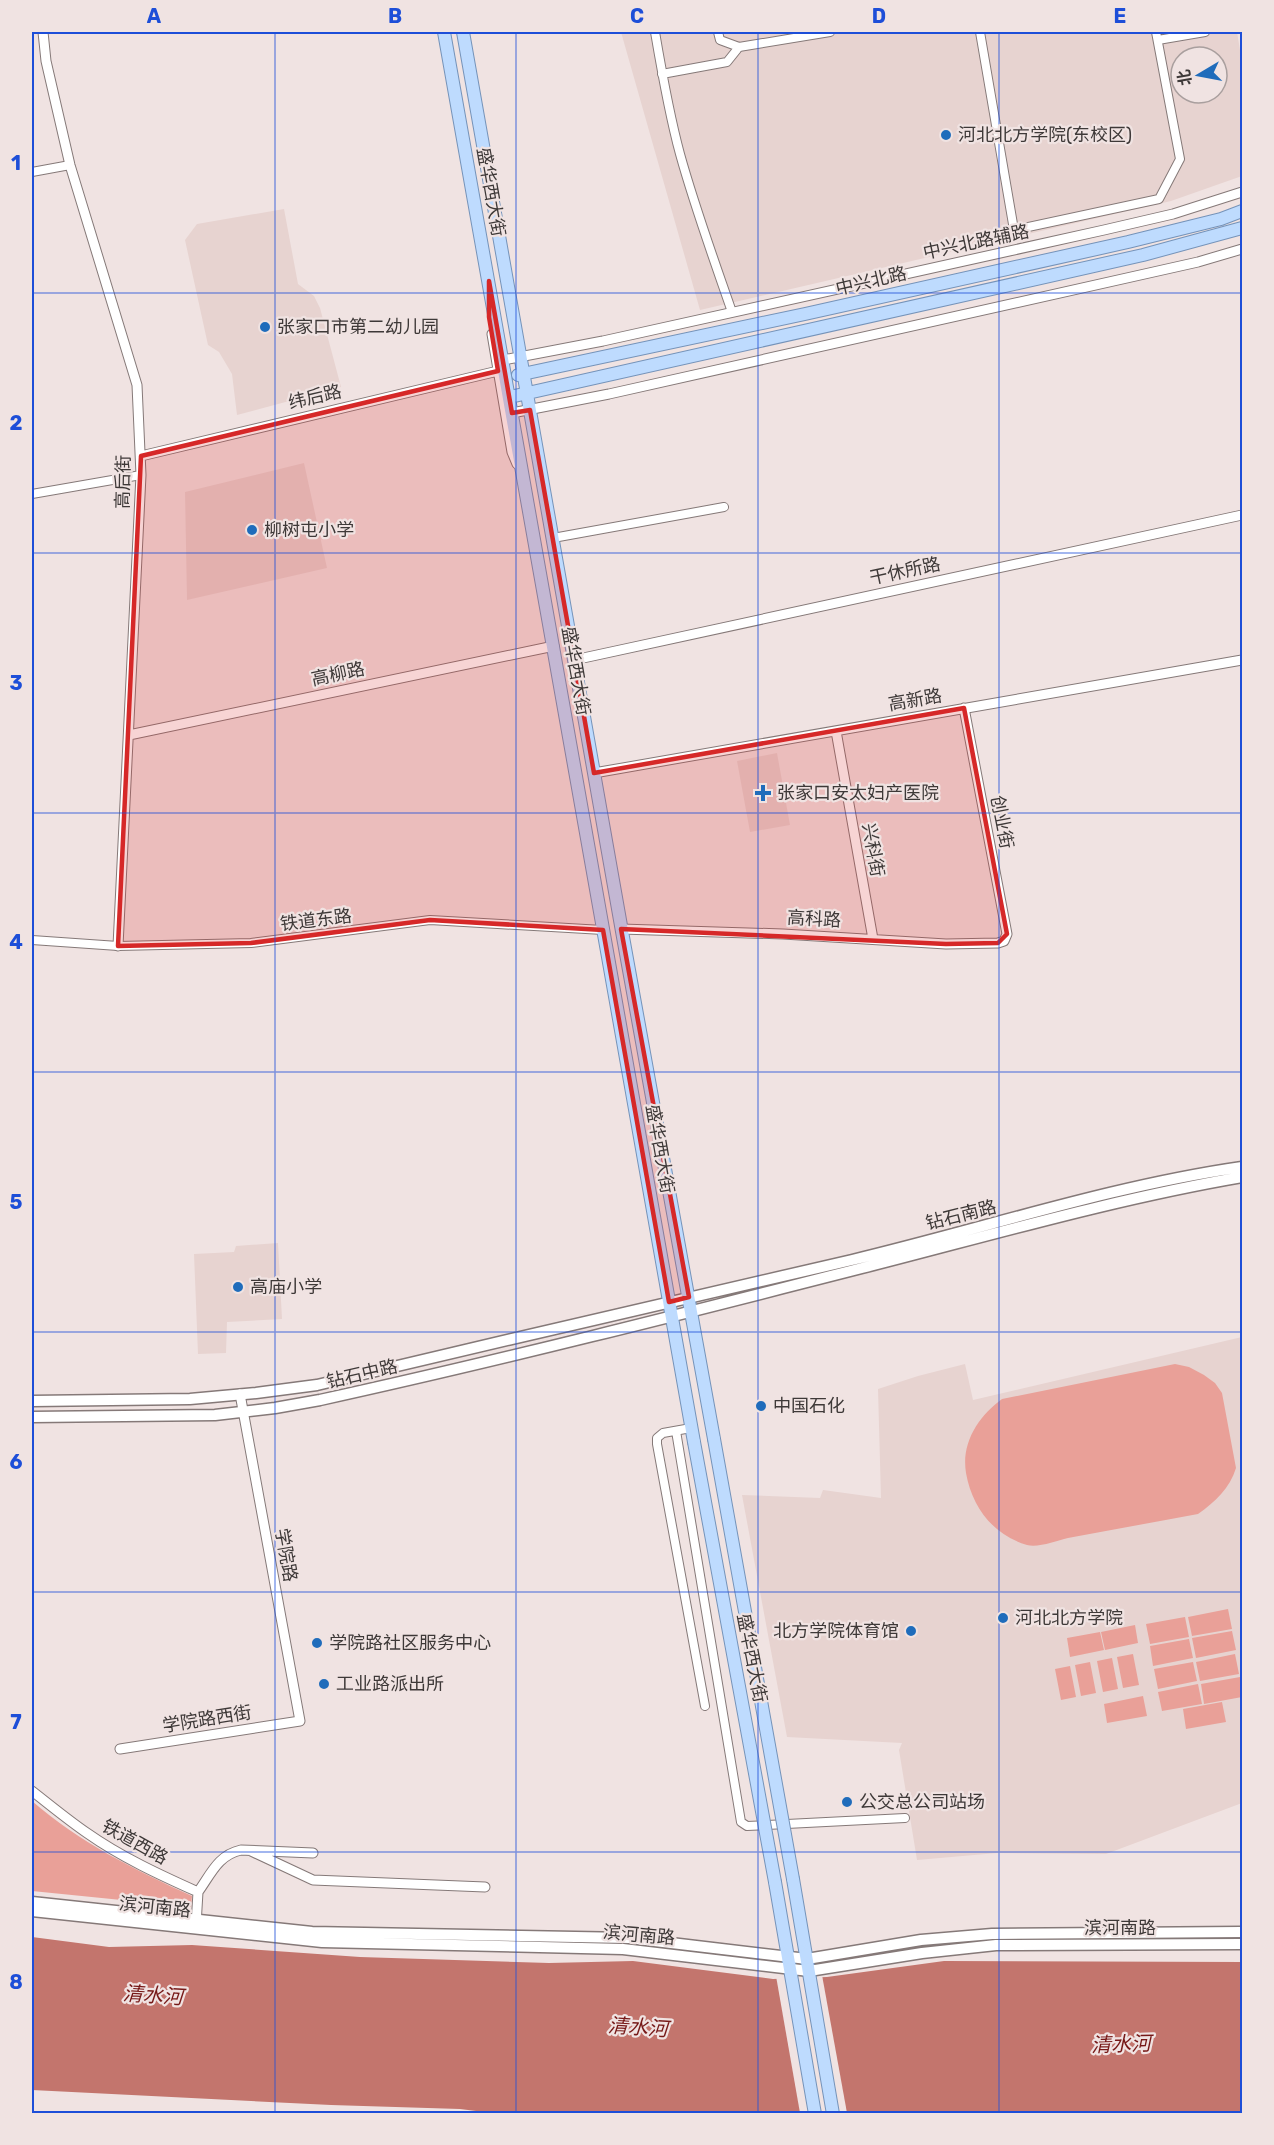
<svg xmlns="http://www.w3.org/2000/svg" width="1274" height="2145" font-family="Rubik,'Noto Sans SC',sans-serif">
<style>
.built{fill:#e7d3d0;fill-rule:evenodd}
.green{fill:#e9a098}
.water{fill:#c3756d}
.pier{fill:#f0e3e2}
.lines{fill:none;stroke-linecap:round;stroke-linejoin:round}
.minor-casing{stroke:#857978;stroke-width:10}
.tertiary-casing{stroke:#857978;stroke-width:11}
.secondary-casing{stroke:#857978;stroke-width:13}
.primary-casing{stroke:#7593b9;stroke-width:14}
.minor{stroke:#fff;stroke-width:8}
.tertiary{stroke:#fff;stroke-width:9}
.secondary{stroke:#fff;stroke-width:10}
.primary{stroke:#bedbfe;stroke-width:12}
.primary-bridge-casing{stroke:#7593b9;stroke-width:14;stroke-linecap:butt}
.primary-bridge{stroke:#bedbfe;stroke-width:12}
.marked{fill:#d62828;fill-opacity:0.2;stroke:#d62828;stroke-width:4.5;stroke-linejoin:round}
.grid{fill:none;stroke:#1d4ed8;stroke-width:1.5;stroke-opacity:0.55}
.poi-dot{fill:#1f6cbb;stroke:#f0e3e2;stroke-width:2}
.labels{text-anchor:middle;stroke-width:4.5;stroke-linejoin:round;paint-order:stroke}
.poi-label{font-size:18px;fill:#3e3938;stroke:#f0e3e2;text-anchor:start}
.street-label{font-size:18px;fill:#3e3938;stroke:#f0e3e2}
.water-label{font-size:20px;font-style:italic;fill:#761817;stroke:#f0e3e2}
.neatline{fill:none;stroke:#1d4ed8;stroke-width:2}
.grid-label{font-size:20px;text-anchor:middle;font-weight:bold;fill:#1d4ed8}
</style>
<rect width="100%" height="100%" fill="#f0e3e2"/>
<!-- built -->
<path class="built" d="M621 32H1237L1242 62V176L1171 201 700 310ZM1181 57H1217V93H1181Z
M284 209 298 284 314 296 320 308 341 387 237 415 232 374 219 352 208 345 185 240 197 224Z
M304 463 327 568 187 600 185 492Z
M777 753 790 825 750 832 737 761Z
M278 1243 282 1319 227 1322 226 1353 198 1354 194 1254 234 1252 236 1246Z
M1242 1337V1803L1106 1854 997 1853 917 1860 899 1750 902 1743 787 1737 742 1495 820 1498 823 1490 881 1498 878 1389 918 1376 965 1364 973 1400Z"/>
<!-- green -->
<path class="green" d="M1175 1364 1189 1367 1204 1375 1215 1383 1222 1393 1236 1468C1230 1488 1215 1502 1198 1514 1155 1522 1111 1530 1068 1538 1056 1541 1038 1548 1027 1545 993 1535 972 1507 966 1473 961 1442 979 1416 1002 1399Z
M1228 1609 1232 1629 1192 1636 1188 1617Z
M1185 1617 1189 1637 1150 1644 1146 1624Z
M1135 1625 1138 1643 1105 1650 1101 1632Z
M1232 1631 1236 1650 1196 1658 1192 1638Z
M1100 1632 1104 1650 1070 1657 1067 1638Z
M1189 1639 1193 1658 1153 1666 1150 1646Z
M1133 1654 1139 1685 1123 1688 1117 1657Z
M1235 1654 1239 1674 1200 1681 1196 1662Z
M1112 1658 1118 1689 1103 1692 1097 1661Z
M1090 1662 1096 1693 1081 1696 1075 1665Z
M1193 1662 1197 1681 1158 1689 1154 1669Z
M1070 1666 1076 1697 1061 1700 1055 1669Z
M1240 1677 1242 1697 1204 1704 1201 1684Z
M1198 1684 1202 1704 1162 1711 1158 1692Z
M1143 1696 1147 1716 1107 1723 1104 1704Z
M1222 1702 1226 1722 1186 1729 1183 1709Z
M32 1801C79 1842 135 1870 192 1896L191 1907 32 1891Z"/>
<!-- water -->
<path class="water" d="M32 1937 109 1947 192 1945 360 1957 549 1963 633 1961 773 1979 827 1977 944 1961 1242 1962V2113L500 2114 460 2109 331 2105 32 2090Z"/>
<!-- pier -->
<path class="pier" d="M822 1975 847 2113H800L776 1976Z"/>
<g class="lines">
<!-- minor casing -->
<g class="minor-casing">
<path id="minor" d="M655 32C662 73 669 114 680 154 695 208 714 260 732 312
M718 32 720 40 739 47
M980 32 1014 230 1159 199 1180 159 1156 32
M1158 40 1205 32
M662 74 727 62 739 47 830 32
M32 172 70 165
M32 494 141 475
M553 538 724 507
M32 940 118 946 251 943 430 920 603 930
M691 1428 663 1433 657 1438V1444L705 1706
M676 1431 741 1822 747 1826 905 1818"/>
</g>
<!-- tertiary casing -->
<g class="tertiary-casing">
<path id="tertiary" d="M43 32 46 61 70 165 137 385 141 475 118 946
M492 334 512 452 517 464
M503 360 603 341 1104 230 1173 214 1242 192
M512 413 609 394 1198 262 1242 249
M141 456 498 371
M574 660 1242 515
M836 731 873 939
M129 735 554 646
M594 773 1242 660
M621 929 783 934 946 944 998 943 1004 941 1007 934 964 708
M120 1749 300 1721 240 1394
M32 1791C50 1805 68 1820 87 1833 121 1857 160 1875 198 1892L196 1925
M251 1851 313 1880 485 1887
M198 1892C211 1874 218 1855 241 1850L313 1853"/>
</g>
<!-- secondary casing -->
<g class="secondary-casing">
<path id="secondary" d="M32 1401 190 1399 256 1393 317 1385C495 1342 674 1302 852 1260 982 1229 1110 1186 1242 1167
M32 1417 215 1415 275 1408 320 1400C502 1360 682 1314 862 1268 988 1236 1114 1199 1242 1177
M32 1902 312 1932 629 1938 807 1959 921 1940 992 1934 1242 1932
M32 1911 322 1942 623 1949 809 1971 922 1953 996 1945 1242 1944"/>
</g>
<!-- primary casing -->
<g class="primary-casing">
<path id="primary" d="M444 32 694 1442
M463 32 623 937 714 1439
M518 375 805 314 1128 242 1221 219 1242 211
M510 397 1143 255 1242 228
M793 1879 833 2114
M775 1882 815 2114"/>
</g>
<!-- minor -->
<use href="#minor" class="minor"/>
<!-- tertiary -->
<use href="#tertiary" class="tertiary"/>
<!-- secondary -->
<use href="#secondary" class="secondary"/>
<!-- primary -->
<use href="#primary" class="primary"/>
<!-- primary-bridge casing -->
<g class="primary-bridge-casing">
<path id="primary-bridge" d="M714 1439 793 1879
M694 1442 775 1882"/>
</g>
<!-- primary-bridge -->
<use href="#primary-bridge" class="primary-bridge"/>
</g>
<!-- marked area -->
<path class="marked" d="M489 281 512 413 530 410 594 773 964 708 1007 934 998 943 946 944 621 929 689 1297 669 1302 603 930 430 920 251 943 118 946 141 456 498 371 489 317Z"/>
<!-- grid -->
<path class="grid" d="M275 32V2114M516 32V2114M758 32V2114M999 32V2114M32 293H1242M32 553H1242M32 813H1242M32 1072H1242M32 1332H1242M32 1592H1242M32 1852H1242"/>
<!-- markers -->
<g class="poi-dot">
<circle cx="946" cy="135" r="6"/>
<circle cx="265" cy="327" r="6"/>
<circle cx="252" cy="530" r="6"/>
<path d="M760 784h6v6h6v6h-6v6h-6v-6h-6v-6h6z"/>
<circle cx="238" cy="1287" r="6"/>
<circle cx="761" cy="1406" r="6"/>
<circle cx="1003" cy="1618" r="6"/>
<circle cx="911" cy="1631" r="6"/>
<circle cx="317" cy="1643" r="6"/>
<circle cx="324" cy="1684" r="6"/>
<circle cx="847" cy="1802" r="6"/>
</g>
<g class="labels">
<!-- poi labels -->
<g class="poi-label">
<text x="958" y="141">河北北方学院(东校区)</text>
<text x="277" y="333">张家口市第二幼儿园</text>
<text x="264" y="536">柳树屯小学</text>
<text x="777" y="799">张家口安太妇产医院</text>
<text x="250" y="1293">高庙小学</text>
<text x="773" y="1412">中国石化</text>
<text x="1015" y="1624">河北北方学院</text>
<text x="899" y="1637" text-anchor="end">北方学院体育馆</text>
<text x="329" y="1649">学院路社区服务中心</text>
<text x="336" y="1690">工业路派出所</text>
<text x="859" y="1808">公交总公司站场</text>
</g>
<!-- street labels -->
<g class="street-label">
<text transform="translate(491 192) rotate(80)" y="6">盛华西大街</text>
<text transform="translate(976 242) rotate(-12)" y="6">中兴北路辅路</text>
<text transform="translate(871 281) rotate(-13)" y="6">中兴北路</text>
<text transform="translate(315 397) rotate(-13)" y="6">纬后路</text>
<text transform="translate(123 482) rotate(-89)" y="6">高后街</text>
<text transform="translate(905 571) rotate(-12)" y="6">干休所路</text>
<text transform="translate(576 671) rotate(80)" y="6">盛华西大街</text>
<text transform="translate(338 674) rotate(-12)" y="6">高柳路</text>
<text transform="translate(915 700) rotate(-10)" y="6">高新路</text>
<text transform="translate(1002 822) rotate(79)" y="6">创业街</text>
<text transform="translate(873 850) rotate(80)" y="6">兴科街</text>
<text transform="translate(814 919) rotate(3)" y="6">高科路</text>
<text transform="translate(316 920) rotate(-7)" y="6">铁道东路</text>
<text transform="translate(660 1149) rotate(80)" y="6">盛华西大街</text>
<text transform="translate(961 1215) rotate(-14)" y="6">钻石南路</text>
<text transform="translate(362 1374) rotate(-13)" y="6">钻石中路</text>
<text transform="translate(286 1555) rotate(80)" y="6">学院路</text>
<text transform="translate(752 1658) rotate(79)" y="6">盛华西大街</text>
<text transform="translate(207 1719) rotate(-9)" y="6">学院路西街</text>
<text transform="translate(135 1842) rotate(29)" y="6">铁道西路</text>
<text transform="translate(155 1907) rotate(6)" y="6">滨河南路</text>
<text x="1120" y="1934">滨河南路</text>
<text transform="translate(639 1935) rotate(5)" y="6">滨河南路</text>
</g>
<!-- water labels -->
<g class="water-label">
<text transform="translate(153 1995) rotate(4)" y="7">清水河</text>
<text transform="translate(638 2027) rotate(4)" y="7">清水河</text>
<text transform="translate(1121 2044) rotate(-2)" y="7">清水河</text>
</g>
</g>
<!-- border -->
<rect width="1274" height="2145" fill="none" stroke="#f0e3e2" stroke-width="66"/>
<!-- north arrow -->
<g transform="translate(1199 75) rotate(260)"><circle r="28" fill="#f0e3e2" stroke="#a99f9e" stroke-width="1.5"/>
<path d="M0-4.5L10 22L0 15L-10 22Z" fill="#1f6cbb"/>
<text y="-9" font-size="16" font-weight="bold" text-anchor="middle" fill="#3e3938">北</text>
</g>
<rect x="33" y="33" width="1208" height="2079" class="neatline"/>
<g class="grid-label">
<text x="154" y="23">A</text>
<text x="395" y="23">B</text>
<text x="637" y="23">C</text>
<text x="879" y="23">D</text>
<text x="1120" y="23">E</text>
<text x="16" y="170">1</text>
<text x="16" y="430">2</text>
<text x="16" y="690">3</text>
<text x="16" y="949">4</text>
<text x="16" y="1209">5</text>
<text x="16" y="1469">6</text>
<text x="16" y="1729">7</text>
<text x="16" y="1989">8</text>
</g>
</svg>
